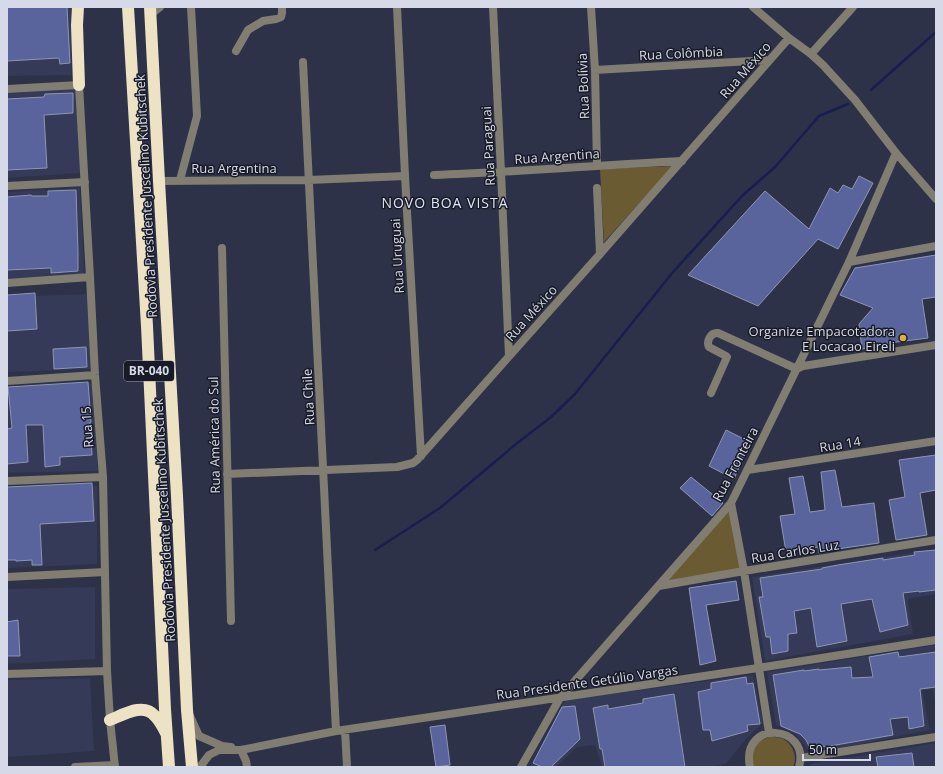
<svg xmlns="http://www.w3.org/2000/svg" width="943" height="774" font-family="'Open Sans',sans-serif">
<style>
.built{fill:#343a57}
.green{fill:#6a5b32}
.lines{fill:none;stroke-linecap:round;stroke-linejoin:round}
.stream{stroke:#181e4e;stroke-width:2.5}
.building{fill:#58649b;stroke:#8f96b1}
.minor{stroke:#817d71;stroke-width:8}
.motorway{stroke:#ede2c4;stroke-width:12}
.poi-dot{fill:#dbb233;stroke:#181b25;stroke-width:1.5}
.labels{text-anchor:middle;stroke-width:3;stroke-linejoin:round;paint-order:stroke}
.shield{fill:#181b25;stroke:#9ca0ae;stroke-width:1}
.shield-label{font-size:12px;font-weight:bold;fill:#d5d9e8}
.street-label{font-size:13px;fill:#d5d9e8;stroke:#181b25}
.poi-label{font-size:13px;fill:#d5d9e8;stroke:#181b25;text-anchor:end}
.neighbourhood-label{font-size:14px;letter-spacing:1px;fill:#dde3fb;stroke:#181b25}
</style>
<rect width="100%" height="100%" fill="#2d3249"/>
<!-- built -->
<path class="built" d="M7 7H74L71 75 7 76Z
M77 89 80 173 7 178V93Z
M80 188 84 275 7 279V192Z
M88 294 92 369 7 372V297Z
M93 383 98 471 7 473V388Z
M97 486V564L7 568V488Z
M936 549V594L908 599 913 634 765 661 752 577Z
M95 587V659L7 664V589Z
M936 645V708L933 690H922L930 730 811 754 805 746 795 734 776 725 767 672Z
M753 675 763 723 751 734 736 751 726 764 708 767H602L595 745 577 747 556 767H530L565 700Z
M90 678 94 751 7 757V680Z
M936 743V767H808L814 763Z"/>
<!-- green -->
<path class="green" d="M673 166 604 242 600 169Z
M731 503 744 571 659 586Z
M770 737C774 737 778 737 783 739 793 744 798 757 793 767H753C753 750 751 743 770 737Z"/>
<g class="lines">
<!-- stream -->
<path class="stream" d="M871 90 936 32
M375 550 440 508 516 444 551 417 575 394 673 272 742 196 775 167 819 116 848 104"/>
</g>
<!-- building -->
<path class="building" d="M7 7H67L70 63 60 64 59 58 7 61Z
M73 93V113L44 115 47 168 7 170V99L44 97 45 94Z
M859 176 873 183 838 249 818 239 758 306 688 275 765 191 809 229 830 188 838 193 843 185 852 189Z
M76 190 78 252V271L51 273V268L7 270V197L31 195 32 196H48V191Z
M936 255V297L922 299 928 338 897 342 862 349 859 324 873 308 840 295 855 268Z
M35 293 37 329 7 331V295Z
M86 347 87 367 54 369 53 349Z
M88 382 91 422H90L92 455 60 457V465L45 467 43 425H26L28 462 7 464V429L12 428 8 387Z
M726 430 750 442 734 479 709 466Z
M936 455V490L920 493 927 535 896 540 889 500 905 497 899 460Z
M835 470 842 507 874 503 879 543 844 548 819 553 818 547 786 552 780 516 795 514 789 478 803 476 810 512 825 510 821 472Z
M691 477 723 503 712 516 680 488Z
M92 483 94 521 40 524 42 565H32V560L16 561V560H7V487Z
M936 550V590L919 592V591L903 593 908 625 880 632 872 599 841 604 847 641 817 647 811 608 794 611 797 633 788 634V651L772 654 770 637H766L759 597H763L760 578 822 569V568L838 565 883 558V560L915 555 914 552Z
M736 581 739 600 706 605 716 661 700 665 689 588Z
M18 620 20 656H7V622Z
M898 652 899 657 936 652V687L920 689 924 726 909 729 908 717 890 719 893 735 830 746 810 748 806 740 800 734 781 726 773 675 804 670V671L819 669V670L851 667 852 678 873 677 869 657Z
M746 677 747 684 753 683 760 724 747 725 748 731 712 741 710 730H703L698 692 711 689V683Z
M674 694 685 767H605L602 749H600L593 708 608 705V709L643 703V699Z
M575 706 580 739 551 767H542L533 763 562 707Z
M445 725 450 765 436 767 430 727Z
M912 753 914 767H878L876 757Z"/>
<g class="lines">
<!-- minor -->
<path class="minor" d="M397 7 405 176 421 456
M493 7 501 172 509 356
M591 7 595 70 597 165
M753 7 789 38 811 54 823 65 855 100 896 153 936 199
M151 14 160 7
M236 51 248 30 263 21 276 19 281 17 282 13V7
M811 54 853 7
M303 62 336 731
M595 70 769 60
M7 89 79 85 90 277 95 375 103 477 107 671 110 720 115 767
M434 175C517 172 599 165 682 161
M180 180 197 116 191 7
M159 181 309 180 405 176
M7 186 85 182
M597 188 600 254
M222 248 231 621
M849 262 936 246
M7 283 90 277
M7 381 95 375
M711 393 727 357 726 356 709 347C706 341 711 332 718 333L797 369 803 366 936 345
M748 470 936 441
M227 474 397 467 413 463 417 460 600 254 789 38
M7 481 103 477
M731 503 744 571 769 733
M7 577 105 572
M659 586 744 571 936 540
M7 674 107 671
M190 716 199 736 222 746 231 747
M345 730 347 767
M241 750 246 761 247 767
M801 758 936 737
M75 767 115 765
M200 767 209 755 219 750H241L336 731 758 668 936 640
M521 767 560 698 731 503 849 262 896 153
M750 767C740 719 811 724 799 767"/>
<!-- motorway -->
<path class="motorway" d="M78 7 77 25 79 85
M128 7 147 326 165 709 169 767
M150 7 159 181 177 496 187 710 192 767
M110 720C123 715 143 702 155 716 160 721 163 727 166 733"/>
</g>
<!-- markers -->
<circle class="poi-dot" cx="903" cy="338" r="4"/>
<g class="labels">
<!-- shield labels -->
<rect class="shield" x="124" y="361" width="50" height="20" rx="3"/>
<g class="shield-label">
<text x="149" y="375">BR-040</text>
</g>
<!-- street labels -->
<g class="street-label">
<text transform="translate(681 53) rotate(-3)" y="5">Rua Colômbia</text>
<text transform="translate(745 70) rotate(-49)" y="5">Rua México</text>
<text transform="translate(583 86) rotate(-92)" y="5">Rua Bolívia</text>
<text transform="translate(488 146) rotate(-93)" y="5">Rua Paraguai</text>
<text transform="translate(557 156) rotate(-4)" y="5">Rua Argentina</text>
<text x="234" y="173">Rua Argentina</text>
<text transform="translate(146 196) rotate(-93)" y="5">Rodovia Presidente Juscelino Kubitschek</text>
<text transform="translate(397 256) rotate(-93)" y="5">Rua Uruguai</text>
<text transform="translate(531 313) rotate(-48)" y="5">Rua México</text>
<text transform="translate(308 397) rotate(-93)" y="5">Rua Chile</text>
<text transform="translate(87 427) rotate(-94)" y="5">Rua 15</text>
<text transform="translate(214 435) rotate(-91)" y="5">Rua América do Sul</text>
<text transform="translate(840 444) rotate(-9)" y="5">Rua 14</text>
<text transform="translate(735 464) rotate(-62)" y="5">Rua Fronteira</text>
<text transform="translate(164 520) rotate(-93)" y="5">Rodovia Presidente Juscelino Kubitschek</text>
<text transform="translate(795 551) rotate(-9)" y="5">Rua Carlos Luz</text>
<text transform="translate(587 682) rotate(-8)" y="5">Rua Presidente Getúlio Vargas</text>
</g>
<!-- poi labels -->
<g class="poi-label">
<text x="895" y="336">Organize Empacotadora<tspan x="895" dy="15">E Locacao Eireli</tspan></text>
</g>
<!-- neighbourhood labels -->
<g class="neighbourhood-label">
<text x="445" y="208">NOVO BOA VISTA</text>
</g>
</g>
<!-- border -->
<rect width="943" height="774" fill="none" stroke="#d5d9e8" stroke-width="16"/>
<!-- scale -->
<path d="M803 754v6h67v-6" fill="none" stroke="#d5d9e8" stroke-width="2"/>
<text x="809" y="754" font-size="12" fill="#d5d9e8" stroke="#181b25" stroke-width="3" paint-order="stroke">50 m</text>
</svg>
